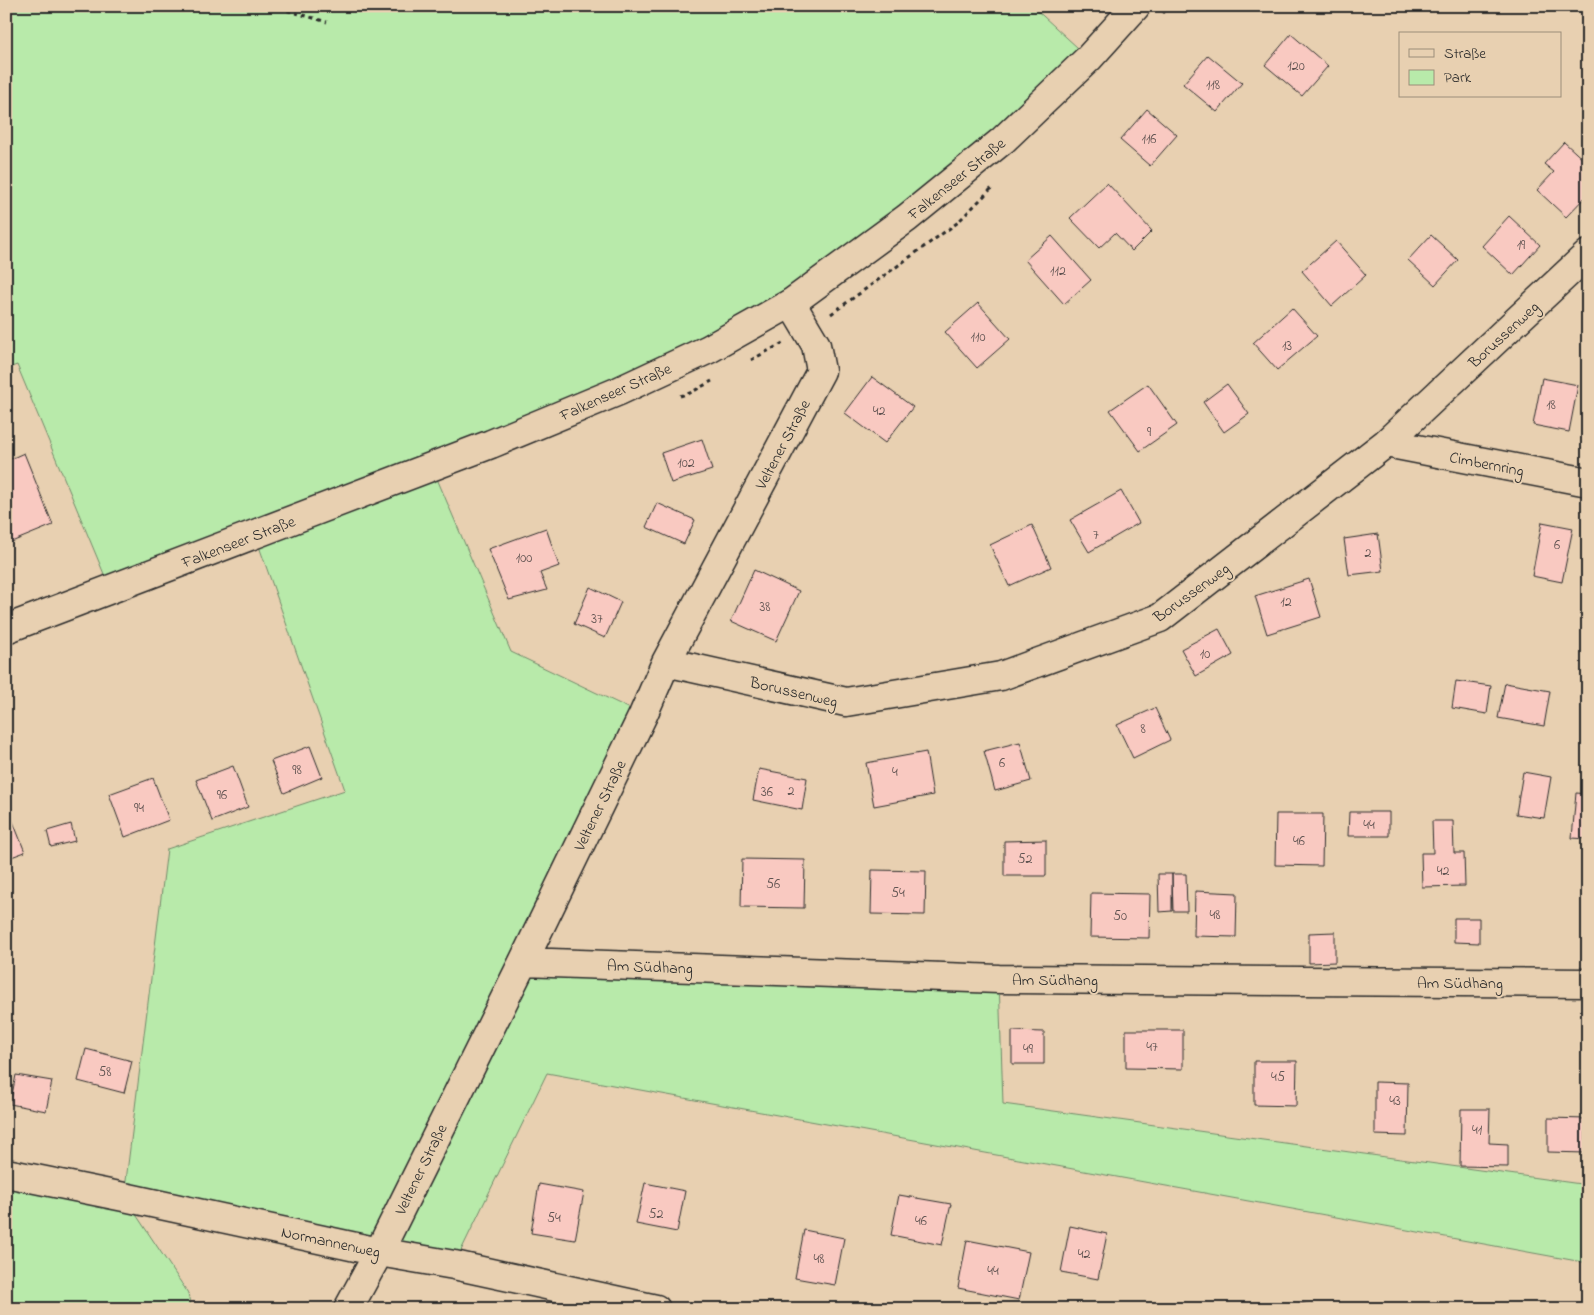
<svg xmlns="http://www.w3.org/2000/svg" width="1594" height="1315" font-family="'Indie Flower',sans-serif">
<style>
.green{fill:#b8eaaa;stroke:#728a6a}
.building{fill:#f9c9c1;stroke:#2b2b2b}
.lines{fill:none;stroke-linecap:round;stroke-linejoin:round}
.minor-casing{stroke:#2b2b2b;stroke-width:31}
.major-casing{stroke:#2b2b2b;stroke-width:31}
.path{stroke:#2b2b2b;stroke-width:3;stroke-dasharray:4 4;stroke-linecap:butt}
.minor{stroke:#e8d0b1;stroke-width:28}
.major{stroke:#e8d0b1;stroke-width:28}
.labels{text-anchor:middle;stroke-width:4;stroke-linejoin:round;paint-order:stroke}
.number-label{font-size:14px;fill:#5e5250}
.street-label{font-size:16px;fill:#2b2b2b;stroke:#e8d0b1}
</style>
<rect width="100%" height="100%" fill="#e8d0b1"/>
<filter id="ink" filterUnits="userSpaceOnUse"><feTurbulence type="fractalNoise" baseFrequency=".02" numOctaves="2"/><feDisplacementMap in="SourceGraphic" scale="10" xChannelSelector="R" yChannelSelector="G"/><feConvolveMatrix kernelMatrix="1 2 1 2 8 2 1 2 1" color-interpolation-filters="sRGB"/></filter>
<g filter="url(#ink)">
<!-- green -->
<path class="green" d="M6 6H1032L1089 58 791 303 432 467 511 652 643 715 523 962 999 979 1003 1104 1588 1185V1263L547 1073 454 1265 125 1198 188 1293 191 1309H6V1170L124 1197 167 849 345 790 255 535 109 586 17 365 6 369Z"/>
<!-- building -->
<path class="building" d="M1291 34 1328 66 1302 96 1265 65Z
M1208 55 1242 83 1217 112 1183 84Z
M1147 109 1177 135 1150 166 1120 140Z
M1564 142 1588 164V194L1566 217 1537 190 1554 172 1544 164Z
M1107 183 1152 231 1132 251 1115 233 1099 248 1070 218Z
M1509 216 1540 245 1513 275 1482 246Z
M1431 235 1458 260 1435 285 1408 260Z
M1052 236 1091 280 1064 304 1025 260Z
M1336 241 1366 275 1332 306 1302 271Z
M978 303 1010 339 977 368 945 332Z
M1292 308 1317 336 1277 370 1253 343Z
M872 377 913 407 885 443 845 413Z
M1542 378 1578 385 1569 432 1533 425Z
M1148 384 1177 425 1140 451 1110 410Z
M1227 384 1249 414 1224 432 1203 402Z
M702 439 712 470 671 483 661 453Z
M24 453 53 525 9 543 6 536V461Z
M1121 491 1139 523 1089 552 1070 520Z
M657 503 695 520 684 544 646 527Z
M1542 522 1573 528 1562 582 1532 576Z
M1032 525 1051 567 1009 586 990 545Z
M546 528 559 566 540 573 547 590 509 600 488 549Z
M1378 534 1383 571 1349 575 1344 539Z
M754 570 799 591 776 641 731 621Z
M1309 579 1321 617 1267 634 1255 596Z
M590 587 621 602 605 638 574 624Z
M1219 629 1233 655 1196 676 1181 649Z
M1456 681 1491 686 1487 714 1452 708Z
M1505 683 1550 691 1544 726 1498 718Z
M1155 708 1170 740 1133 758 1117 725Z
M1020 742 1031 781 995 791 984 751Z
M310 746 322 777 284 793 271 761Z
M926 752 933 795 874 806 866 763Z
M233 766 248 807 212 821 196 780Z
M759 769 807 778 802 810 753 800Z
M1523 772 1551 777 1544 818 1516 814Z
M153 778 169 820 125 837 109 794Z
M1576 793 1588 794V839L1572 838Z
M1349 812H1389V836H1348Z
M10 814 25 852 6 859V815Z
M1276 814H1323L1322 866 1275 865Z
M1432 821H1453L1454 853H1464L1465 886 1422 887 1421 853H1433Z
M71 824 75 841 51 847 47 831Z
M1046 840V876H1004V841Z
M742 859 805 860 804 908 741 907Z
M872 870 926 871 925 915 871 914Z
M1158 874H1172V911L1159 912Z
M1172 874H1186L1187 911H1173Z
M1195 891 1237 893 1236 937 1194 936Z
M1091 893 1150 894 1149 938 1090 937Z
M1454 918H1479V943L1454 942Z
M1335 932V962L1309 963V933Z
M1126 1030H1183V1069L1126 1068Z
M1012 1031 1044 1032V1064H1012Z
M86 1049 132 1061 124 1093 78 1081Z
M1254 1061H1297L1296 1106 1254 1105Z
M16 1075 52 1081 46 1111 10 1104Z
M1375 1082 1408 1083 1407 1136 1375 1135Z
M1461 1109H1490L1489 1143 1508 1144V1167L1460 1166Z
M1548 1118 1586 1119V1153L1548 1152Z
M645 1183 685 1191 677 1232 636 1224Z
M539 1184 584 1192 575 1240 531 1233Z
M899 1195 951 1204 942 1245 891 1235Z
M1070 1226 1107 1234 1098 1279 1061 1272Z
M804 1230 844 1238 835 1285 795 1278Z
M967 1240 1029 1252 1019 1300 958 1288Z
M1300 1303 1326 1309H1299Z"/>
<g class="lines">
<!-- minor casing -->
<g class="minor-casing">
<path id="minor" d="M1386 443 1588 482
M666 662 846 702 1001 676 1160 618 1386 443 1588 254
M523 962 999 979 1588 983
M6 1173 124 1197 379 1252 454 1265 656 1309
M348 1309 379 1252 523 962 643 715 666 662 821 371 816 345 791 303"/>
</g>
<!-- major casing -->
<g class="major-casing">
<path id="major" d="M6 629 491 444 619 391 709 349 791 303 907 218 1003 140 1089 58 1136 6"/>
</g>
<!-- path -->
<path class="path" d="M272 6 327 22
M1163 13 1169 6
M831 314 957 223 993 187
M751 360 783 343
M680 396 690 393 712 381"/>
<!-- minor -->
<use href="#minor" class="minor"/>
<!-- major -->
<use href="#major" class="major"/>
</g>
</g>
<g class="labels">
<!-- number labels -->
<g class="number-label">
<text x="1296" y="70">120</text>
<text x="1213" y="89">118</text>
<text x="1149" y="143">116</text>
<text x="1521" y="249">19</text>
<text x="1058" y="275">112</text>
<text x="978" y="341">110</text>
<text x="1287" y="350">13</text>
<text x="1551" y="409">18</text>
<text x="879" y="415">42</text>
<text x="1149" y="436">9</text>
<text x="686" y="467">102</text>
<text x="1096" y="539">7</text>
<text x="1557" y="549">6</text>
<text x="1368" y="557">2</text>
<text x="524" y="562">100</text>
<text x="1286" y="606">12</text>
<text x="765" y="611">38</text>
<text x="597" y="623">37</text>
<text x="1205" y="658">10</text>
<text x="1143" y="733">8</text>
<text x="1002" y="767">6</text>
<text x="297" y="774">98</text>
<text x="895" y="776">4</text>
<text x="791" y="795">2</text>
<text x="767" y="796">36</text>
<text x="222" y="799">96</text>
<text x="139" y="812">94</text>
<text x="1369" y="829">44</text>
<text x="1299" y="845">46</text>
<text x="1025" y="863">52</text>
<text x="1443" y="875">42</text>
<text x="773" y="888">56</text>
<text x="898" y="897">54</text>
<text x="1215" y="919">48</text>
<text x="1120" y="920">50</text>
<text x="1152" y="1051">47</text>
<text x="1028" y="1053">49</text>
<text x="105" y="1076">58</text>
<text x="1278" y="1081">45</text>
<text x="1395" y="1105">43</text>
<text x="1477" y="1134">41</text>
<text x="656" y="1218">52</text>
<text x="554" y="1222">54</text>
<text x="921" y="1225">46</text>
<text x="1084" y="1258">42</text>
<text x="819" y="1263">48</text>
<text x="993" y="1275">44</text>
</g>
<!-- street labels -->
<g class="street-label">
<text transform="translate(956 178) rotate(-39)" y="6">Falkenseer Straße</text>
<text transform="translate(1503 334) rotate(-43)" y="6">Borussenweg</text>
<text transform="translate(615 391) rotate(-24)" y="6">Falkenseer Straße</text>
<text transform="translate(782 444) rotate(-62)" y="6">Veltener Straße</text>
<text transform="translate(1487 463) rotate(11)" y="6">Cimbernring</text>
<text transform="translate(238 541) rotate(-21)" y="6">Falkenseer Straße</text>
<text transform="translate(1191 592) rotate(-36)" y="6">Borussenweg</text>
<text transform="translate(794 691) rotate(13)" y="6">Borussenweg</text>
<text transform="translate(599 805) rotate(-64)" y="6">Veltener Straße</text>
<text transform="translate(650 966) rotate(2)" y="6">Am Südhang</text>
<text x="1055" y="985">Am Südhang</text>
<text x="1460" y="988">Am Südhang</text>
<text transform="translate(420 1169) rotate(-64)" y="6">Veltener Straße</text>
<text transform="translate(331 1241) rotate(12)" y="6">Normannenweg</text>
</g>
</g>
<!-- margin -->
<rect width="1594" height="1315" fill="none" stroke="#e8d0b1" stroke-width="25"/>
<rect x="12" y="12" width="1569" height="1290" fill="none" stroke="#2b2b2b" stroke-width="2" filter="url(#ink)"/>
<!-- legend -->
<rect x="1399" y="32" width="162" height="65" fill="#e8d0b1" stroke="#9c8e7b"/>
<rect x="1409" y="49" width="25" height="8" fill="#e8d0b1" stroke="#9c8e7b"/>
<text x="1444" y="58" font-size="15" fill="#2b2b2b">Straße</text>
<rect x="1409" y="70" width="25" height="15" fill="#b8eaaa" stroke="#9c8e7b"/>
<text x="1444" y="82" font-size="15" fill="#2b2b2b">Park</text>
</svg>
